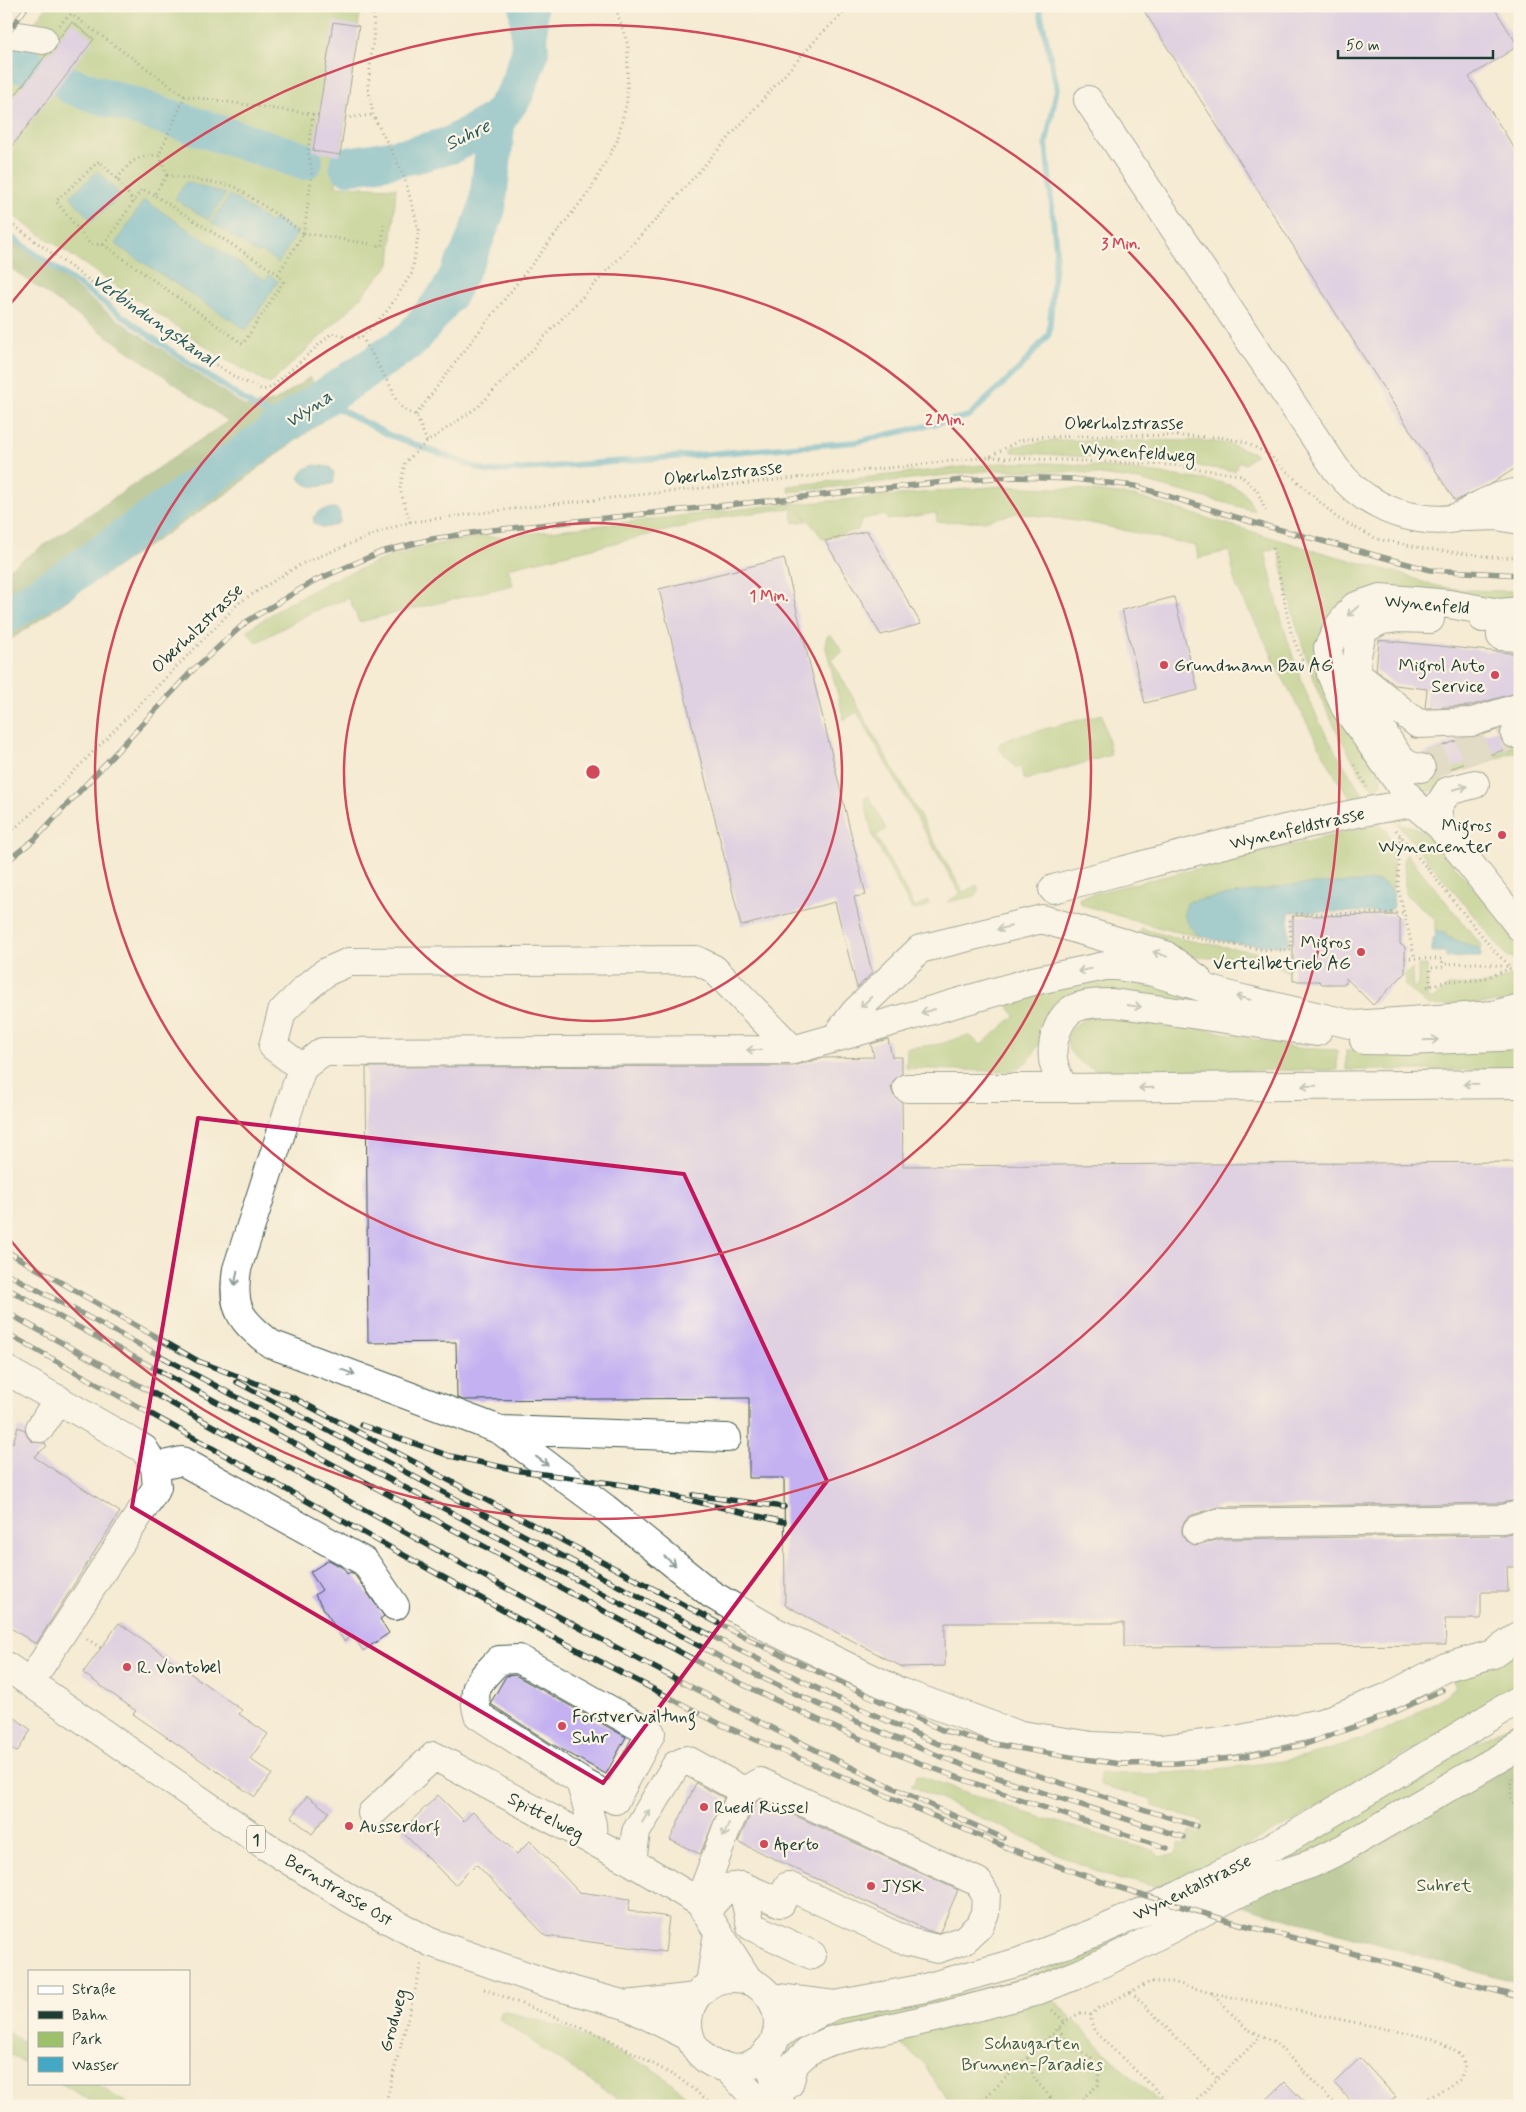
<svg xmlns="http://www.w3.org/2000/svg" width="1526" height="2112" font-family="Mynerve,sans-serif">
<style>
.green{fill:#9dc16b;stroke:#5e7f50}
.forest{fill:#7ea75f;stroke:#4e724a}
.water{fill:#44a7c3;stroke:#32727c}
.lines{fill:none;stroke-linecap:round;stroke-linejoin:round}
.stream{stroke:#44a7c3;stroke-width:6}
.river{stroke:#44a7c3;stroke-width:38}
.building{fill:#c3b1f1}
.minor-tunnel{stroke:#cac8b3;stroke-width:28;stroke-dasharray:28 14;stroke-linecap:butt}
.minor-casing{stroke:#3f574c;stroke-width:30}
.major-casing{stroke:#3f574c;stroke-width:30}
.path{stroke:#3f574c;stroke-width:3;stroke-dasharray:1 4;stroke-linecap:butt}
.minor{stroke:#fff;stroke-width:28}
.major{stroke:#fff;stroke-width:28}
.rail-casing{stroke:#1f3d34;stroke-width:5.5}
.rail{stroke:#fcf5e5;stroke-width:4;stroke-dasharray:11;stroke-linecap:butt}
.oneway{stroke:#8f9e9a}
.marked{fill:none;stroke:#c2185b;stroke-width:4;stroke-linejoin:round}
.ring{fill:none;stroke:#d1495b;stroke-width:2.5}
.poi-dot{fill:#d1495b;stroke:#fcf5e5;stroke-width:2}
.labels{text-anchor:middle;stroke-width:4.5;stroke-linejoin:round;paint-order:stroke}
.shield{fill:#fcf5e5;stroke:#617469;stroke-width:1}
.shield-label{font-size:16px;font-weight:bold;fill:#1f3d34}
.street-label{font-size:18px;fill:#1f3d34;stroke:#fcf5e5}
.poi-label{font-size:18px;fill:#1f3d34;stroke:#fcf5e5;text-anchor:start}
.park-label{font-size:18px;fill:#3e5e42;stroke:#fcf5e5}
.water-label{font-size:19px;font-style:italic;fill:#2a5d5f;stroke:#fcf5e5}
.centre{fill:#d1495b;stroke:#fcf5e5;stroke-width:2.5}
.ring-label{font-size:15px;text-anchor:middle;font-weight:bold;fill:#d1495b;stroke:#fcf5e5;stroke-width:4.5;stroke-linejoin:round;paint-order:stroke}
</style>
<rect width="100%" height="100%" fill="#fcf5e5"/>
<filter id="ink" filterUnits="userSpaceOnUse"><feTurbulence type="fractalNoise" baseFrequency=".02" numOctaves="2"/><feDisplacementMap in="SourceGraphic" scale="10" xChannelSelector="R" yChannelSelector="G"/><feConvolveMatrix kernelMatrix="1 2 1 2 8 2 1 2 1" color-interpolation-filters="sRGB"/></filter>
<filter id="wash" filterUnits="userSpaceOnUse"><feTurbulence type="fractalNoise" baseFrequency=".0096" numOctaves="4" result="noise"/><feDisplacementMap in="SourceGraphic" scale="20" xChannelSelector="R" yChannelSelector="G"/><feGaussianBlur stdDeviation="1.12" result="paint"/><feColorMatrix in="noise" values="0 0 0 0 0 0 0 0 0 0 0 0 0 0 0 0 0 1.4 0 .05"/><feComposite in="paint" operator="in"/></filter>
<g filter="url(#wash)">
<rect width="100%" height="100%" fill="#f5ebd3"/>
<!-- green -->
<path class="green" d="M47 6H361L336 186 396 188 390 264 349 310 270 384 226 360 6 211V61Z
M1057 440 1205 441 1230 444 1256 454 1245 464 1239 461 1235 471 1165 462 1012 452V447Z
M1000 463C1062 461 1123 468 1183 477 1200 480 1221 480 1236 488 1246 492 1250 502 1255 511L1139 480 1086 473 1046 471 994 470 789 492 788 486Z
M1001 486 1078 489 1134 496 1313 550 1409 576C1441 593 1484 590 1520 591V606L1327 631 1381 778 1382 783 1376 790C1365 784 1358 768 1351 757 1312 690 1294 624 1278 549L1265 550C1276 600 1288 649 1308 697 1322 731 1342 763 1363 794L1355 797 1350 796 1338 781 1273 660 1272 655 1236 586 1229 551 1198 558 1196 546 1091 523 1017 513 985 521 937 522 936 513 888 520 884 515 862 519 858 530 823 539 800 510 807 521 794 523 791 508 729 516 508 568 513 585 359 622 349 598 312 612 256 643 247 630 287 604 330 581 389 557 433 545 483 536 498 537 793 503 796 504Z
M1388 606 1465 614C1456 619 1436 611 1425 612 1418 612 1412 614 1406 614 1397 615 1388 611 1379 613 1311 627 1359 699 1378 734 1386 749 1399 781 1419 780L1520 742V750L1442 778 1443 785 1432 791 1410 793C1384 761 1313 660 1350 622 1361 611 1373 606 1388 606Z
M831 635 843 652 831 659 963 892 977 885 979 890 976 896 947 902 960 894 857 712 844 720 825 644 827 636Z
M1102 714 1111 755 1025 780 1020 767 1016 768 999 749 1000 743 1014 737Z
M869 796 886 829 876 836 915 908 928 900 929 904 926 908 912 910 873 837 864 798Z
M1397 823 1414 827 1424 833 1433 842 1475 889 1520 946V960L1507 956Z
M1379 824C1396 832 1393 870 1393 887L1392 890 1380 881 1293 885 1191 901 1197 933 1202 937 1163 929 1083 905 1079 901 1080 897Z
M1407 854 1482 946 1481 949 1447 937 1446 934 1435 930V919L1405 894 1404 858Z
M1141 928C1180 941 1220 945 1260 953 1270 954 1276 958 1287 957V972L1262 957 1250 955 1210 958 1194 957 1139 937Z
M1418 965H1427L1428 999H1433L1448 986 1491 984 1520 972V1002L1428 1006 1404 985 1406 982 1404 976 1412 968 1413 987H1418Z
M1107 975 1242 1007 1052 1013 1033 1055 1028 1061 1017 1069 1011 1071H985L906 1068 907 1048 940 1044 968 1035 981 1045 1015 1016 1008 1007 1010 1005 1009 1003 1017 998Z
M1099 1015 1132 1018 1215 1031 1295 1048 1337 1050V1070L1101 1071C1059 1060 1053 1025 1099 1015Z
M1520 1045V1070H1346V1050Z
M1520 1645V1685L1294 1821 1162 1889 1132 1880H1120L1068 1859 1028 1839 911 1786 917 1775 1017 1810 1156 1852 1159 1857 1176 1853 1179 1844 1186 1845 1190 1831 1201 1833 1204 1822 1153 1806 1151 1799 1101 1785 1099 1779 1101 1773 1153 1774 1210 1770 1282 1761 1305 1756 1342 1746 1383 1731 1411 1717 1456 1688 1452 1678Z
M1520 1718V1740L1336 1847 1260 1868Z
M1149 1926 1112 1956 781 2058 787 2044 815 2026 1001 1985 1085 1955Z
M1048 1994 1123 2070 1164 2106H951L922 2061 887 2034Z
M505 2011 562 2027 652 2068 699 2106H628L499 2019 500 2013Z
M6 2031 29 2045V2065L6 2052Z
M60 2083H94L132 2106H100Z"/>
<!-- forest -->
<path class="forest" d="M6 237 24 248 111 315 246 407 275 401 310 377 331 415 257 469 235 488 79 592 6 643V571L228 421 6 265Z
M1520 1755V1984L1237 1904Z"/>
<!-- water -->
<path class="water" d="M98 171 121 196 91 221 70 196Z
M186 182 226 194 208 220 175 199Z
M230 195 271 223 275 218 297 233 278 263 261 251 259 254 211 222Z
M144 200 265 280 269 275 278 281 246 330 115 244Z
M315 465 330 467 334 472V483C323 487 306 490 299 478 303 470 306 467 315 465Z
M331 508H336L340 512V522C330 527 324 531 314 523L313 517 319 511Z
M1380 881 1393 891 1394 907 1388 912H1289V946C1270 946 1211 944 1196 933 1190 928 1186 921 1184 914L1187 903 1191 901 1293 885Z
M1435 930 1446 934 1447 937 1481 949V957L1446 958V952H1432V939L1436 936Z"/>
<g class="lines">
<!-- stream -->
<path class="stream" d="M6 233 177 355 258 409 290 421
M322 400 389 435 489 472 856 442 969 416 1021 367 1049 334 1056 249 1046 143 1057 88 1039 6"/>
<!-- river -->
<path class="river" d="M6 61 28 66
M71 86 304 161
M348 166 414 155 451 145 497 119 515 94 530 53 528 6
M6 615 73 574 301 413 411 340 449 293 470 252 487 209 497 119"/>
</g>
<g id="blocks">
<!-- building -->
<path class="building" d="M1141 6H1493L1518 46 1469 77 1520 157V465L1493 483 1455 501Z
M72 22 94 39 6 154V107L46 55 55 49 58 39Z
M333 22 359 26 340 155 313 151Z
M867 531 921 624 881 635 825 541Z
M784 558 866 895 854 897 872 973 857 988 835 902 741 926 659 589Z
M1174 597 1198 690 1145 703 1122 610Z
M1379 640 1520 654V692L1469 706 1425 708 1427 689 1395 685 1376 670Z
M1500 729 1501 740 1509 748 1435 774V762L1430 756 1423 753 1464 738 1476 737Z
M1395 915 1400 920V944L1405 947V973L1373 1005 1346 978V984H1322L1319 981H1293V916Z
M888 1039 892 1057H902V1074L894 1080 891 1088 894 1096 902 1102 903 1166 1520 1162V1500L1500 1503 1219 1507 1192 1515 1185 1520 1182 1527V1535L1186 1541 1194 1545 1222 1539 1502 1535 1520 1531V1567H1507L1508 1592H1481V1619H1445L1446 1645 1124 1647V1623H945V1666L902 1667 785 1605 784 1478H749V1398L463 1400 457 1397 456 1342 368 1343 366 1067 793 1066 823 1058 874 1057 871 1044Z
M18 1427 25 1430 27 1436 31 1441 44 1443 47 1446 34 1457 120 1512 36 1644 6 1625V1439L13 1443Z
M329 1560 343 1568 347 1574 350 1572 354 1574 384 1616 380 1619 389 1633 363 1651 353 1635 344 1641 315 1595 322 1590 310 1572Z
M119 1623 242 1710 239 1714 268 1734 250 1759 272 1774 255 1797 133 1714 136 1711 83 1673Z
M515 1675 626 1737 606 1774 552 1744 492 1705 491 1702 506 1676Z
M6 1711 31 1730 17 1752 6 1745Z
M696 1783 724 1798 700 1854 670 1840Z
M438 1795 464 1821 473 1811 517 1854 530 1841 579 1892 630 1899 628 1911 669 1917 665 1952 546 1936 476 1864 455 1885 401 1831Z
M307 1796 329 1812 312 1834 291 1817Z
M761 1800 958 1890 940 1932 936 1933 927 1930 738 1842 756 1802Z
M1360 2058 1396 2097 1386 2106H1356L1334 2083Z
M1285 2082 1308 2106H1260Z"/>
</g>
</g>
<g filter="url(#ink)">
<use href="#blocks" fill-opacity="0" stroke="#3f574c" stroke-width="1"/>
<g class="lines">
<!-- minor-tunnel -->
<path class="minor-tunnel" d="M1421 768 1515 734"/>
<!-- minor casing -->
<g class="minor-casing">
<path id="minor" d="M6 34 43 40
M1088 100 1336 469C1347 483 1361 496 1377 504 1397 516 1441 526 1463 515 1468 513 1471 509 1476 507 1489 500 1505 494 1520 492
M1466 517 1497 516 1520 520
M1520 611 1500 613 1449 604 1380 598 1354 607 1339 626 1328 648 1331 674 1345 707 1413 803 1440 826 1520 927
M1483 618 1500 613 1501 636 1520 637
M1361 678 1418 724 1472 722 1520 707
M1515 734 1520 732
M1421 768C1414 767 1408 766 1403 761 1391 750 1357 686 1356 671 1356 657 1359 643 1364 629L1382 620 1398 618 1430 619
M1440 826 1437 808 1448 791 1475 784
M1053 889C1172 858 1291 823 1413 803
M1317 1032 1113 1003C1100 1003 1087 1003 1075 1008 1058 1016 1051 1043 1053 1059 1054 1069 1060 1079 1063 1088L1520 1084
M835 1038 855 1012 920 949 1042 919 1165 955 1197 978
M1364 1040 1408 1041 1520 1036
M793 1050 714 969 696 960 349 962 326 972 305 989 282 1012 273 1046 302 1068 237 1269C231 1309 240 1320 271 1344L500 1430 605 1508 711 1594 774 1631 900 1692 1015 1734 1092 1746 1162 1749 1231 1741 1321 1723 1386 1698 1446 1667 1493 1654 1520 1635
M302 1068 322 1052 793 1050 1033 981 1110 965 1153 972 1234 997 1354 1025 1493 1015 1520 1008
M907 1088H1063
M6 1370 144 1449 155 1467 157 1487 30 1682
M40 1428 58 1399
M500 1430 727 1438
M155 1467 182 1461 365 1562 395 1606
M1197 1530 1219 1523 1502 1519 1520 1515
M580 1781 615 1800 651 1733 519 1659 499 1660C480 1681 470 1685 478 1715L580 1781 592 1824 593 1842
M372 1813 434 1756 632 1862 699 1902 749 1981
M632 1862 636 1832 676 1765 687 1760 744 1791 728 1825 699 1902
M742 1886 751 1926 812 1955
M705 1912 726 1888 742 1886 781 1903 788 1886 909 1942 937 1949 964 1940 979 1926 985 1913 986 1895 978 1882 760 1782 744 1791
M710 1984 718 1932
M758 2103 789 2084 795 2063 810 2050 830 2041 938 2017 1034 1992 1081 1973 1126 1952 1266 1879 1311 1864 1342 1849 1520 1746"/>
</g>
<!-- major casing -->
<g class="major-casing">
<path id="major" d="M6 1666 263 1844 350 1899 430 1942 552 1985 626 2005 690 2037
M688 2023a45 45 0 1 1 90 0a45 45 0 1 1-90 0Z
M770 1997 835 2005
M626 2005 696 1997
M776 2035 835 2005 925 1988 1019 1962 1104 1929 1180 1895 1293 1836 1520 1699
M767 2051 781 2106
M726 2067 763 2106"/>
</g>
<!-- path -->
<path class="path" d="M59 25 71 14 185 96 319 115
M313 114 308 151 312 172 304 233 382 246 384 222
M345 118 373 115
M167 175 234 186 304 233 278 274 154 195Z
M167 175 159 155 185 96
M117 179C132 161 134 156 159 155
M154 195 142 189 104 245 243 344 283 282 278 274
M6 220 105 292 238 379 263 390 272 387 332 333 349 338 362 337
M103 245 90 244 56 201 99 161 117 179 134 202
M362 337 388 310 412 273 419 230 404 176 373 115 368 86 374 30 373 6
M362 337 392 389C397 404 401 410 416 415L427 442
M416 415 460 356 591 189 617 141 627 101 628 45 615 6
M990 457 1172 465 1240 475 1257 490 1266 512
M410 522 400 489 405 462 427 442 479 406 663 212 820 35 851 6
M1273 548 1291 632 1305 668
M1354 765 1367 787
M1396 830 1496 953 1511 967
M6 836 42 804 240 602 301 564 379 532 410 522 527 507 989 457 1018 441 1040 437 1135 435 1220 437 1245 442 1268 454 1337 518 1377 539 1426 549 1501 558 1520 556
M1400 836 1398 887 1415 959
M1181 936 1265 950H1291L1290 919 1297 914 1404 913
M1405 958 1442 959 1443 964 1478 963 1511 967
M1430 986V968L1443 967V964
M1427 987 1447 981 1480 980 1520 965
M87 1639 101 1648
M1512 1778C1507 1791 1515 1807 1520 1819
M484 1989 605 2037 680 2079 715 2106
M1131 1992 1217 2078
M1212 1993 1435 2039 1461 2055 1465 2065 1461 2079 1415 2106
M1052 2010 1065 2022 1080 2013 1091 2015
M1059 2029 1069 2047 1091 2057 1099 2068 1098 2085 1085 2096 1076 2106
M1028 2058 1034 2078 1050 2097 1042 2106
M1050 2097 1059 2106
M385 2106 422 1963
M976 2106 1065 2022
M1173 2106 1095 2032 1091 2022V2015L1097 2009 1150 1982H1172L1211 1993 1247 2029 1275 2042 1337 2106
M1190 2106 1260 2037"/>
<!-- minor -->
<use href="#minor" class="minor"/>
<!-- major -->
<use href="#major" class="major"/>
<!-- rail casing -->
<g class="rail-casing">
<path id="rail" d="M6 17 14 6
M6 36 27 6
M6 862 35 839 192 671 246 622 312 582 381 552 432 539 492 530 963 480 1013 477 1073 479 1135 486 1255 523 1430 570 1520 575
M6 1251 198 1361 292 1397 750 1640 942 1730 994 1744 1070 1757 1121 1764 1177 1763 1235 1758 1303 1745 1388 1715 1442 1690
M6 1273 722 1658C791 1692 860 1725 932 1753 1014 1786 1099 1810 1183 1837
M6 1288 715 1671C786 1705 857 1740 930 1767 1008 1797 1088 1822 1167 1848
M6 1312C132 1381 257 1451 383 1520 586 1633 791 1744 1003 1838
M6 1333 511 1615 722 1725 1008 1848 1114 1886 1229 1921 1520 1997
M237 1382 729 1645 835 1697 936 1743 1196 1826
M361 1425 450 1456 521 1471 624 1485 784 1522
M693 1495 784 1507"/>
</g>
<!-- rail -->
<use href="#rail" class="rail"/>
</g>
<!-- one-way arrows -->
<defs><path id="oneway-shaft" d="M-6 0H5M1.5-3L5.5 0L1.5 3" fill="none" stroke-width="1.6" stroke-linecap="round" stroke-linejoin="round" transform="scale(1.25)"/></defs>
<g class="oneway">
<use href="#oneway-shaft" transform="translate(1353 611) rotate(139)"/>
<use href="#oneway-shaft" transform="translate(1460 788) rotate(-14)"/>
<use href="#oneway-shaft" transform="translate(1004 928) rotate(166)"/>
<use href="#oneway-shaft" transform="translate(1160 954) rotate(-160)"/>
<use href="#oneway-shaft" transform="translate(1085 970) rotate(168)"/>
<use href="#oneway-shaft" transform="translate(1243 998) rotate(-167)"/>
<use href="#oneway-shaft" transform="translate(866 1002) rotate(135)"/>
<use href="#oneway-shaft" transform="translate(1134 1006) rotate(8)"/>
<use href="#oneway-shaft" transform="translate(928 1011) rotate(164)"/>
<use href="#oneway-shaft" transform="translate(1431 1040) rotate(-2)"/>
<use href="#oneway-shaft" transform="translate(754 1050) rotate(-180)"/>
<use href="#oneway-shaft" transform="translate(1471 1084) rotate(179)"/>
<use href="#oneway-shaft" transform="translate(1309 1086) rotate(179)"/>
<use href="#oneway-shaft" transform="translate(1146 1088) rotate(179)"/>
<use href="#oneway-shaft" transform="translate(236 1278) rotate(100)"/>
<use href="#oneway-shaft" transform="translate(348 1372) rotate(20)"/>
<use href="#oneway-shaft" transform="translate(542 1461) rotate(36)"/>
<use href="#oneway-shaft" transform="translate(670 1561) rotate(39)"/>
<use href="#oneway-shaft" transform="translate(646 1816) rotate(-59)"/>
<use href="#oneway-shaft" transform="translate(726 1830) rotate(112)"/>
</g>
</g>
<!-- marked area -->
<path d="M0 0H1526V2112H0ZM198 1118 684 1174 827 1481 603 1783 132 1507Z" fill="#f5ebd3" fill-opacity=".55" fill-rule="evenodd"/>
<path class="marked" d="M198 1118 684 1174 827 1481 603 1783 132 1507Z"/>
<!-- distance rings -->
<g class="ring">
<circle cx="593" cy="772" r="249"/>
<circle cx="593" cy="772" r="498"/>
<path d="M8 307A747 747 0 1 1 8 1237"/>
</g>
<!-- markers -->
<g class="poi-dot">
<circle cx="1164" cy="665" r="5"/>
<circle cx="1495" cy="675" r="5"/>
<circle cx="1502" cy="835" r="5"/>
<circle cx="1361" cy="952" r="5"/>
<circle cx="127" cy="1667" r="5"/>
<circle cx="562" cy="1726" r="5"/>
<circle cx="704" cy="1807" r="5"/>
<circle cx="349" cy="1826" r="5"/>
<circle cx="764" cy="1844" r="5"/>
<circle cx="871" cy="1886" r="5"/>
</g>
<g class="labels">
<!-- shield labels -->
<rect class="shield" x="247" y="1825.5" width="18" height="27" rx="4"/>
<g class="shield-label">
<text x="256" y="1845">1</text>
</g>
<!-- street labels -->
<g class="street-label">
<text x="1124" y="429">Oberholzstrasse</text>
<text transform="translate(1138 452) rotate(4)" y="6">Wynenfeldweg</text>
<text transform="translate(723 473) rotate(-6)" y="6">Oberholzstrasse</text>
<text transform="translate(1427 604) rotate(5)" y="6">Wynenfeld</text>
<text transform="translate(197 628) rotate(-44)" y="6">Oberholzstrasse</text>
<text transform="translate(1297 828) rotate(-13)" y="6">Wynenfeldstrasse</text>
<text transform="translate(546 1816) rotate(28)" y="6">Spittelweg</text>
<text transform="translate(1192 1887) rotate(-26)" y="6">Wynentalstrasse</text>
<text transform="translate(339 1890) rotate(31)" y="6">Bernstrasse Ost</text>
<text transform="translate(393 2020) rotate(-75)" y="6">Grodweg</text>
</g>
<!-- poi labels -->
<g class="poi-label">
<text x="1174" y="671">Grundmann Bau AG</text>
<text x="1485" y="671" text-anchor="end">Migrol Auto<tspan x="1485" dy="21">Service</tspan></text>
<text x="1492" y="831" text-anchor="end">Migros<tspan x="1492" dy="21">Wynencenter</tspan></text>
<text x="1351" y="948" text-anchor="end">Migros<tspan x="1351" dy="21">Verteilbetrieb AG</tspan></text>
<text x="137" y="1673">R. Vontobel</text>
<text x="572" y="1722">Forstverwaltung<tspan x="572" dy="21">Suhr</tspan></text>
<text x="714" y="1813">Ruedi Rüssel</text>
<text x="359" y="1832">Ausserdorf</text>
<text x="774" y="1850">Aperto</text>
<text x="881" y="1892">JYSK</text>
</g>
<!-- park labels -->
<g class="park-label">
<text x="1444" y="1891">Suhret</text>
<text x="1032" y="2049">Schaugarten<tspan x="1032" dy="21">Brunnen-Paradies</tspan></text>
</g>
<!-- water labels -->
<g class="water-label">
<text transform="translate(467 134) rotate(-26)" y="7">Suhre</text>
<text transform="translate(155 319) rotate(35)" y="7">Verbindungskanal</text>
<text transform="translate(308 408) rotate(-34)" y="7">Wyna</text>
</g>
</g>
<circle cx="593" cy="772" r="8" class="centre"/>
<g class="ring-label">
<text x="1121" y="249">3 Min.</text>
<text x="945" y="425">2 Min.</text>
<text x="769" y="601">1 Min.</text>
</g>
<!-- margin -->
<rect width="1526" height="2112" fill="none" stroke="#fcf5e5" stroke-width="25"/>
<!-- legend -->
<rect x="28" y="1970" width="162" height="115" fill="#fcf5e5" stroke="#a4ab9e"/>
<rect x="38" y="1986" width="25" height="8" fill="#ffffff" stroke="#a4ab9e"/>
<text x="72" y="1994" font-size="15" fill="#1f3d34">Straße</text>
<rect x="38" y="2011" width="25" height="8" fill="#1f3d34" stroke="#a4ab9e"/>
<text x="72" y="2020" font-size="15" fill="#1f3d34">Bahn</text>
<rect x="38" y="2032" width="25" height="15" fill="#9dc16b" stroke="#a4ab9e"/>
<text x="72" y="2044" font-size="15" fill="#1f3d34">Park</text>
<rect x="38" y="2057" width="25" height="15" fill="#44a7c3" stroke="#a4ab9e"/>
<text x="72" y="2070" font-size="15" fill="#1f3d34">Wasser</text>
<!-- scale -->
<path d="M1338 50v8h155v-8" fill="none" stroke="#1f3d34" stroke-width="2.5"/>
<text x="1346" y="50" font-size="15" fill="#1f3d34" stroke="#fcf5e5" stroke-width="4" paint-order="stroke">50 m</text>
</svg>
